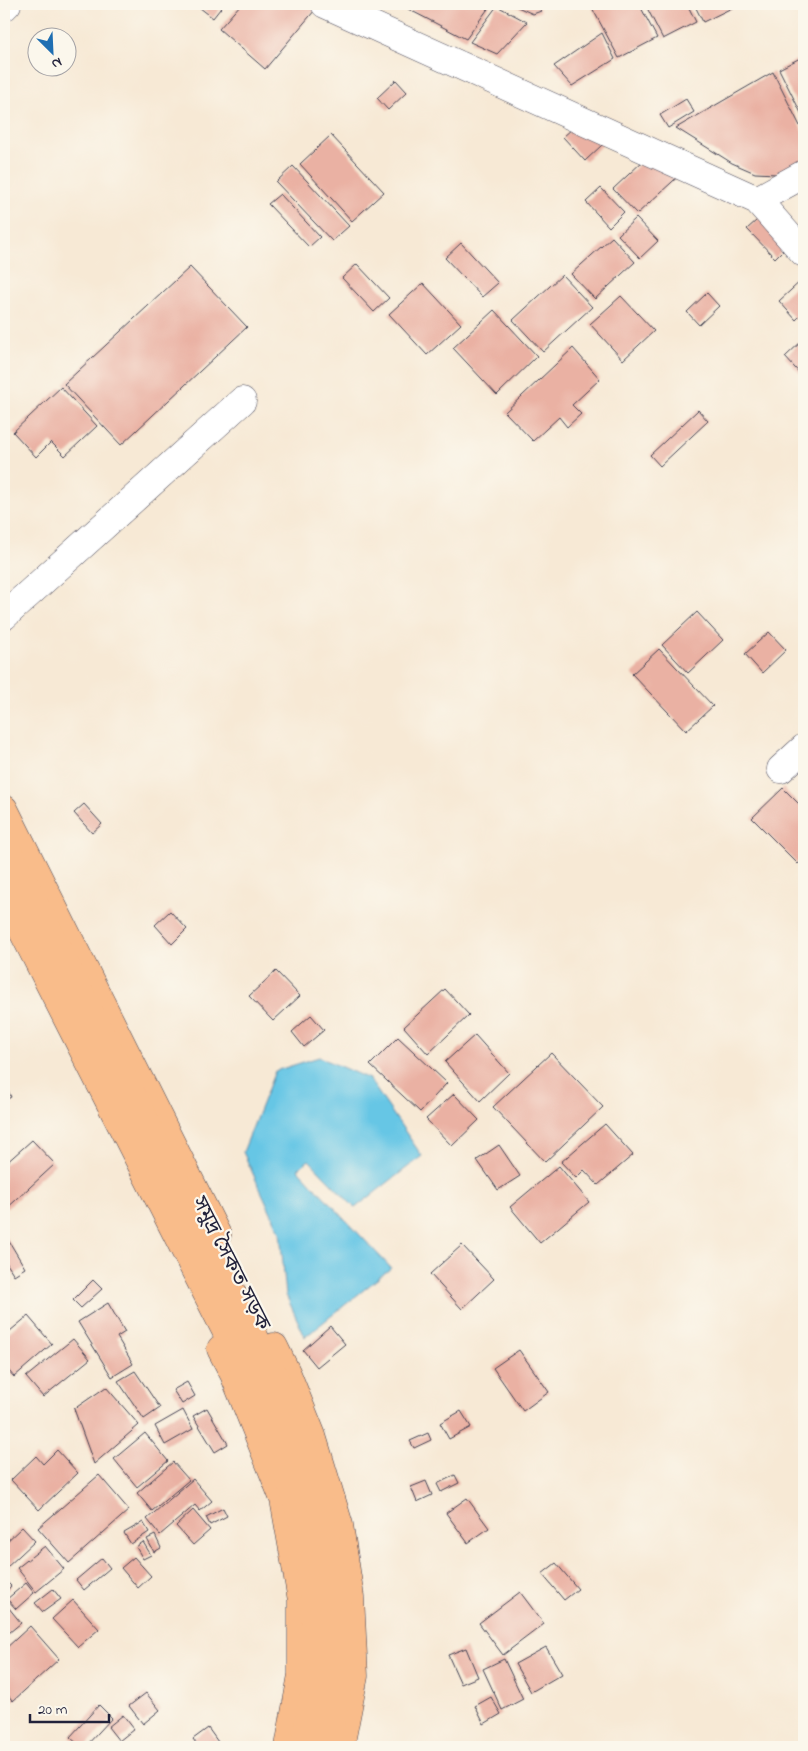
<svg xmlns="http://www.w3.org/2000/svg" width="808" height="1751" font-family="'Indie Flower','Noto Sans Bengali',sans-serif">
<style>
.water{fill:#66c6e5;stroke:#447490}
.building{fill:#eab1a3}
.lines{fill:none;stroke-linecap:round;stroke-linejoin:round}
.minor-casing{stroke:#424052;stroke-width:29}
.major-casing{stroke:#424052;stroke-width:29}
.highway-casing{stroke:#424052;stroke-width:29}
.minor{stroke:#fff;stroke-width:28}
.major{stroke:#f9bc8a;stroke-width:28}
.highway{stroke:#f9bc8a;stroke-width:28}
.labels{text-anchor:middle;stroke-width:4.5;stroke-linejoin:round;paint-order:stroke}
.street-label{font-size:21px;fill:#22223b;stroke:#fbf7ec}
</style>
<rect width="100%" height="100%" fill="#fbf7ec"/>
<filter id="ink" filterUnits="userSpaceOnUse"><feTurbulence type="fractalNoise" baseFrequency=".02" numOctaves="2"/><feDisplacementMap in="SourceGraphic" scale="10" xChannelSelector="R" yChannelSelector="G"/><feConvolveMatrix kernelMatrix="1 2 1 2 8 2 1 2 1" color-interpolation-filters="sRGB"/></filter>
<filter id="wash" filterUnits="userSpaceOnUse"><feTurbulence type="fractalNoise" baseFrequency=".0096" numOctaves="4" result="noise"/><feDisplacementMap in="SourceGraphic" scale="20" xChannelSelector="R" yChannelSelector="G"/><feGaussianBlur stdDeviation="1.12" result="paint"/><feColorMatrix in="noise" values="0 0 0 0 0 0 0 0 0 0 0 0 0 0 0 0 0 1.4 0 .05"/><feComposite in="paint" operator="in"/></filter>
<g filter="url(#wash)">
<rect width="100%" height="100%" fill="#f7e9d5"/>
<!-- water -->
<path class="water" d="M319 1057 369 1079 422 1156 355 1208 309 1160 298 1169 391 1268 305 1337 286 1295 280 1232 243 1152 275 1071Z"/>
<g id="blocks">
<!-- building -->
<path class="building" d="M195 4H224L213 18Z
M241 4H304L315 10 265 69 219 29Z
M385 4H400L398 9Z
M413 4H486L490 6 466 39 408 9Z
M511 4H536L541 11 533 14Z
M590 4H639L657 38 619 58Z
M645 4H687L696 22 663 39Z
M694 4H740L703 22Z
M497 6 527 22 497 54 470 42Z
M602 33 615 59 572 86 554 66Z
M804 56V119L779 69Z
M773 72 804 134V159L776 174 755 173 732 163 676 128Z
M396 80 407 92 388 110 377 98Z
M686 99 694 112 668 128 660 115Z
M582 120 603 144 585 161 563 137Z
M331 135 384 192 352 221 300 164Z
M659 146 683 172 637 214 613 189Z
M293 166 349 226 332 241 276 182Z
M601 188 624 212 609 227 586 202Z
M280 194 320 237 309 247 268 204Z
M766 212 793 240 775 258 747 229Z
M636 218 658 241 640 258 618 235Z
M612 237 635 262 595 299 571 274Z
M461 243 498 283 482 297 445 258Z
M357 264 389 298 374 312 342 278Z
M190 267 247 327 121 445 64 384Z
M562 275 592 307 543 352 513 320Z
M803 279 804 312 796 320 779 301Z
M423 283 461 324 427 355 389 314Z
M707 293 719 306 699 325 687 312Z
M621 296 654 331 623 360 590 324Z
M494 310 537 356 497 395 453 348Z
M804 339V378L785 357Z
M573 348 600 379 572 405 581 414 567 427 559 417 533 441 505 412Z
M61 387 97 426 65 456 51 442 36 457 13 432Z
M698 410 708 421 660 466 650 455Z
M697 612 723 640 688 673 662 645Z
M769 632 786 650 762 673 745 654Z
M659 649 713 706 686 731 632 674Z
M783 788 804 809V858L798 864 752 818Z
M84 804 102 824 92 833 74 813Z
M170 911 187 929 172 944 155 925Z
M276 971 300 996 273 1021 249 996Z
M445 989 469 1015 428 1054 404 1027Z
M311 1015 324 1030 304 1047 292 1032Z
M475 1035 509 1073 480 1101 445 1062Z
M398 1037 447 1083 420 1112 370 1065Z
M551 1053 603 1107 545 1162 493 1107Z
M4 1083 11 1097 4 1101Z
M454 1094 479 1120 452 1146 426 1119Z
M605 1124 633 1155 598 1185 584 1170 576 1178 561 1162Z
M32 1140 55 1164 4 1211V1165Z
M499 1145 520 1176 498 1190 477 1160Z
M559 1166 589 1202 540 1243 510 1207Z
M4 1233 25 1268 14 1275 4 1259Z
M462 1245 494 1279 462 1309 430 1274Z
M93 1280 102 1289 81 1308 73 1300Z
M108 1303 125 1332 117 1337 133 1364 112 1377 78 1322Z
M28 1316 52 1344 14 1377 4 1365V1336Z
M330 1326 345 1344 317 1367 303 1350Z
M73 1339 90 1359 43 1397 26 1377Z
M519 1350 549 1392 523 1411 493 1368Z
M135 1371 160 1408 144 1419 118 1381Z
M187 1382 195 1396 182 1404 173 1390Z
M106 1387 139 1425 94 1464 74 1409Z
M207 1408 228 1444 215 1452 193 1416Z
M183 1410 193 1429 165 1445 155 1426Z
M461 1411 471 1427 449 1439 440 1423Z
M145 1433 168 1461 137 1487 114 1459Z
M428 1433 431 1440 414 1448 410 1441Z
M57 1450 78 1473 39 1510 11 1480 36 1456 43 1464Z
M173 1462 189 1480 152 1511 137 1493Z
M99 1475 129 1510 69 1563 38 1528Z
M455 1475 459 1483 441 1492 437 1484Z
M193 1479 212 1501 200 1511 195 1505 160 1535 147 1519Z
M426 1481 432 1495 417 1502 411 1487Z
M467 1498 489 1528 468 1543 446 1513Z
M223 1508 227 1516 210 1525 206 1517Z
M193 1510 210 1530 193 1545 176 1526Z
M143 1522 149 1532 131 1544 124 1533Z
M22 1527 35 1541 5 1569 4 1567V1544Z
M155 1535 161 1548 154 1552 147 1539Z
M143 1542 151 1555 143 1559 136 1547Z
M45 1546 64 1569 36 1592 17 1568Z
M134 1557 151 1576 138 1588 121 1568Z
M102 1558 110 1568 84 1590 76 1580Z
M556 1563 578 1589 564 1600 542 1574Z
M4 1579 11 1586 4 1594Z
M26 1583 34 1593 16 1609 7 1599Z
M53 1589 61 1599 43 1612 35 1603Z
M520 1592 544 1624 503 1655 479 1623Z
M73 1600 99 1629 78 1647 52 1619Z
M4 1602 21 1623 4 1637Z
M30 1626 59 1659 13 1701 4 1691V1650Z
M546 1647 562 1674 531 1692 515 1664Z
M466 1648 478 1677 461 1684 448 1655Z
M504 1659 523 1699 502 1710 483 1669Z
M146 1693 160 1710 143 1724 129 1706Z
M491 1697 501 1714 484 1724 475 1706Z
M99 1705 112 1718 85 1747H81L70 1737Z
M123 1715 134 1729 119 1741 108 1727Z
M208 1728 218 1742 210 1747H199L193 1739Z"/>
</g>
</g>
<g filter="url(#ink)">
<use href="#blocks" fill-opacity="0" stroke="#424052" stroke-width="1"/>
<g class="lines">
<!-- minor casing -->
<g class="minor-casing">
<path id="minor" d="M325 4 757 200 804 174
M4 7 7 4
M757 200 804 253
M4 616 242 401
M781 769 804 748"/>
</g>
<!-- major casing -->
<g class="major-casing">
<path id="major" d="M4 809 217 1235
M274 1347 287 1374 312 1436 339 1525 350 1597 354 1676 340 1747
M221 1349 234 1374 284 1499 302 1600V1675L289 1747"/>
</g>
<!-- highway casing -->
<g class="highway-casing">
<path id="highway" d="M4 844 273 1374 303 1453 323 1527 338 1606V1686L325 1747
M4 894 253 1384 285 1461 303 1523 316 1605 315 1691 304 1747"/>
</g>
<!-- minor -->
<use href="#minor" class="minor"/>
<!-- major -->
<use href="#major" class="major"/>
<!-- highway -->
<use href="#highway" class="highway"/>
</g>
</g>
<g class="labels">
<!-- street labels -->
<g class="street-label">
<text transform="translate(232 1263) rotate(63)" y="7">সমুদ্র সৈকত সড়ক</text>
</g>
</g>
<!-- margin -->
<rect width="808" height="1751" fill="none" stroke="#fbf7ec" stroke-width="20"/>
<!-- north arrow -->
<g transform="translate(52 52) rotate(156)"><circle r="24" fill="#fbf7ec" stroke="#a4a2a5"/>
<path d="M0-4L9 19L0 12L-9 19Z" fill="#1f6fb2"/>
<text y="-8" font-size="14" font-weight="bold" text-anchor="middle" fill="#22223b">N</text>
</g>
<!-- scale -->
<path d="M30 1714v8h79v-8" fill="none" stroke="#22223b" stroke-width="2.5"/>
<text x="38" y="1714" font-size="15" fill="#22223b" stroke="#fbf7ec" stroke-width="4" paint-order="stroke">20 m</text>
</svg>
